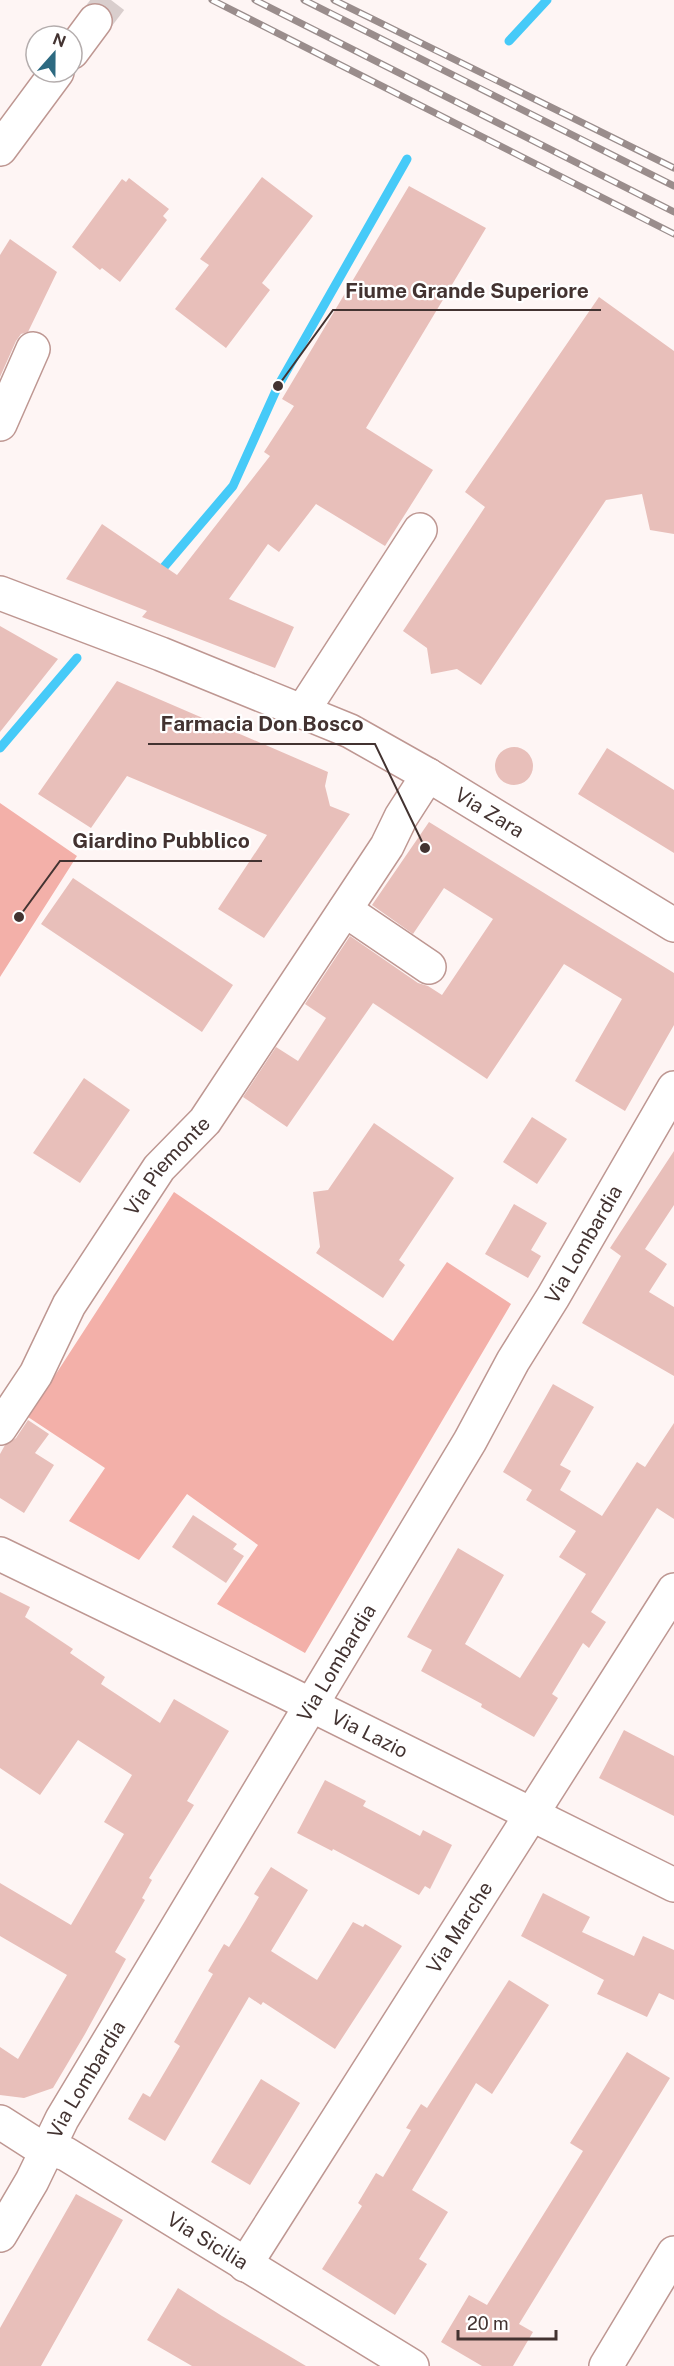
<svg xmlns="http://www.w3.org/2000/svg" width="674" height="2366" font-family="'Public Sans',sans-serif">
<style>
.green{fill:#f3b0a9}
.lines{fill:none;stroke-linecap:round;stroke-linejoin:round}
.stream{stroke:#46caf8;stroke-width:9}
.building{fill:#e8bfba}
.major-tunnel{stroke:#d9cecd;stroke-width:33;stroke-dasharray:33 16;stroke-linecap:butt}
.minor-casing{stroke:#be9792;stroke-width:36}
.major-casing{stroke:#be9792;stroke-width:36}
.minor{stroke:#fff;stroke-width:33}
.major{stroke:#fff;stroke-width:33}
.rail-casing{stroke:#9a8d8c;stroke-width:7}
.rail{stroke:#fff;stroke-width:4.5;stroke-dasharray:14;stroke-linecap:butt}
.labels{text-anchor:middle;stroke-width:4.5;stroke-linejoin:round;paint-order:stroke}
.street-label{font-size:20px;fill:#433331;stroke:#fff}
.leader{fill:none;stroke:#433331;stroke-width:2}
.callout-dot{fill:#433331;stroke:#fff;stroke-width:2}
.callout-label{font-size:21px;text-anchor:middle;font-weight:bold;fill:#433331;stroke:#fff;stroke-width:4.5;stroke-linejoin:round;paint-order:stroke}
</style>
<rect width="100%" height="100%" fill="#fef5f4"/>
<!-- green -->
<path class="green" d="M0 803 77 856 0 977Z
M174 1192 393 1341 447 1262 511 1304 305 1653 217 1604 258 1545 187 1494 139 1560 69 1521 105 1468 28 1417Z"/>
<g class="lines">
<!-- stream -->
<path class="stream" d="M509 41 547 0
M158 574 233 486 278 386 407 159
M0 748 77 658"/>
</g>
<!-- building -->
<path class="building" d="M262 177 313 216 262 283 270 290 226 348 175 309 209 265 200 259Z
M129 178 169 209 163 216 167 220 120 282 102 268 100 270 72 247 122 179 126 182Z
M409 186 486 228 366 428 433 470 385 546 316 504 279 552 268 544 229 599 294 627 275 668 142 617 147 611 66 579 102 524 177 575 270 456 264 452 294 406 282 399Z
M10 239 57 272 28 332 21 334 16 341 0 377V255Z
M599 297 674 351V534L650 530 642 494 606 500 481 685 457 669 431 674 427 648 403 631 485 507 465 492Z
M0 626 58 659 0 732Z
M117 681 328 772 325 786 330 806 350 814 264 938 218 909 267 835 127 776 91 828 38 794Z
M495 766a19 19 0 1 1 38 0a19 19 0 1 1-38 0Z
M607 748 674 790V853L578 794Z
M429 822 674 973V1025L625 1111 575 1081 622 999 564 964 487 1079 373 1003 287 1127 243 1097 276 1047 298 1061 326 1018 305 1004 350 936 418 983 428 986 442 995 493 919 444 888 413 934 372 905Z
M73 878 233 985 202 1032 41 924Z
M84 1078 130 1110 80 1183 33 1153Z
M532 1117 567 1139 537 1184 503 1162Z
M374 1123 454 1178 399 1260 405 1265 383 1298 316 1253 320 1247 313 1192 328 1190Z
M674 1151V1205L645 1249 667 1264 649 1292 674 1307V1376L582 1323 621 1256 610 1248Z
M514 1204 547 1223 531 1250 541 1256 528 1278 485 1254Z
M553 1384 594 1407 560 1465 571 1471 560 1490 602 1516 637 1462 645 1467 674 1423V1519L657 1508 591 1612 606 1622 589 1648 583 1643 552 1694 558 1698 534 1737 481 1707 482 1704 421 1671 432 1650 407 1637 458 1548 504 1575 465 1644 520 1678 586 1574 559 1557 576 1531 526 1500 532 1490 503 1472Z
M28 1420 49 1434 35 1453 54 1465 24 1513 0 1498V1454L5 1445 16 1438Z
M193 1515 237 1544 233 1549 244 1556 226 1583 172 1547Z
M0 1592 30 1607 25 1617 73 1649 70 1653 105 1677 101 1684 160 1723 174 1699 229 1731 187 1801 194 1805 149 1878 152 1880 142 1898 145 1900 115 1952 126 1959 85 2034 53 2088 24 2098 0 2095V2047L18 2059 67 1975 0 1936V1883L71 1925 124 1834 104 1822 132 1775 78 1740 40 1795 0 1768Z
M624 1730 674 1756V1816L599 1778Z
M325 1780 366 1801 363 1806 392 1821 420 1836 423 1830 452 1845 430 1889 425 1886 419 1895 333 1849 332 1851 297 1833Z
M271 1867 308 1890 271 1951 317 1980 353 1922 363 1927 365 1924 402 1946 335 2049 263 2002 261 2005 249 1997 165 2141 128 2119 143 2093 150 2097 180 2046 174 2042 213 1974 208 1971 224 1944 229 1947 245 1921 259 1897 254 1894Z
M543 1893 590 1917 582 1932 634 1956 643 1936 674 1950V2000L659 1993 647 2017 597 1994 604 1980 521 1936Z
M509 1980 549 2005 492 2094 476 2083 412 2190 448 2212 419 2259 427 2264 395 2315 322 2269 362 2206 358 2203 376 2173 383 2177 411 2130 406 2128 421 2104 427 2108Z
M627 2052 670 2078 519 2324 533 2332 513 2366H482L441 2342 469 2295 487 2305 583 2151 570 2143Z
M261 2079 300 2103 250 2185 211 2162Z
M76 2194 123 2220 41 2366H0V2328Z
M178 2288 222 2316 306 2366H192L147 2340Z"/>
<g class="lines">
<!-- major-tunnel -->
<path class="major-tunnel" d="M95 21 111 0"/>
<!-- minor casing -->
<g class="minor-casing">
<g id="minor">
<path d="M0 424 33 349"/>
<path id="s1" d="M0 593 161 654 350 731 428 775 674 925"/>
<path d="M302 712 420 530"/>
<path d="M345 910 429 967"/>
<path id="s2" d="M0 1428 36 1374 69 1305 159 1168 205 1121 387 846 401 817 428 775"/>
<path id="s3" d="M0 1554 283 1691 674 1885"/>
<path id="s4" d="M0 2122 33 2143 66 2154 412 2366"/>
<path id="s5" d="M0 2235 32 2181 62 2119 470 1441 513 1361 553 1297 674 1088"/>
<path id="s6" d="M245 2265 674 1590"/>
<path d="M606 2366 674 2253"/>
</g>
</g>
<!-- major casing -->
<g class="major-casing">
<path id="major" d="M72 52 95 21
M0 149 57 72"/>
</g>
<!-- minor -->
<use href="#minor" class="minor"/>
<!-- major -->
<use href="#major" class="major"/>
<!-- rail casing -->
<g class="rail-casing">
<path id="rail" d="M212 0 674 234
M255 0 674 212
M304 0 674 186
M334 0 674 168"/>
</g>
<!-- rail -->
<use href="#rail" class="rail"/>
</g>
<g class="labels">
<!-- street labels -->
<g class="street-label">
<text dy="7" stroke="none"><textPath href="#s1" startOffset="538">Via Zara</textPath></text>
<text dy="7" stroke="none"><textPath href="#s2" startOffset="312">Via Piemonte</textPath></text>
<text dy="7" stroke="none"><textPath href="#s5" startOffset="1150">Via Lombardia</textPath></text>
<text dy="7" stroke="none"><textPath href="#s5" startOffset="664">Via Lombardia</textPath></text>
<text dy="7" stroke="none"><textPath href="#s3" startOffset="411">Via Lazio</textPath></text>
<text dy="7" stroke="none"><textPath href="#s6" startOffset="400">Via Marche</textPath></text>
<text dy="7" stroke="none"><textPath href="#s5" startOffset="178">Via Lombardia</textPath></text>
<text dy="7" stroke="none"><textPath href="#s4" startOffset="240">Via Sicilia</textPath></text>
</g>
</g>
<!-- callouts -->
<path class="leader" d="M278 386L333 310H601M425 848L375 744H148M19 917L60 861H262"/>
<g class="callout-dot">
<circle cx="278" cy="386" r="6"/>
<circle cx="425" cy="848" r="6"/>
<circle cx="19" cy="917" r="6"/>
</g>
<g class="callout-label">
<text x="467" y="298">Fiume Grande Superiore</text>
<text x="262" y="731">Farmacia Don Bosco</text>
<text x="161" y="848">Giardino Pubblico</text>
</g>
<!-- north arrow -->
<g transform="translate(54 54) rotate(21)"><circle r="28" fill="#ffffff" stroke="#b4adad" stroke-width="1.5"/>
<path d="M0-4.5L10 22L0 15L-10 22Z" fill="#2d6a81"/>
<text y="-9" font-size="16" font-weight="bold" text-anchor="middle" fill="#433331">N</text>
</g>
<!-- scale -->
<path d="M458 2330v9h98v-9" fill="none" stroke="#433331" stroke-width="3"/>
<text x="467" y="2330" font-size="18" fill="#433331" stroke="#ffffff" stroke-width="4.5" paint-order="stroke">20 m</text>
</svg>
